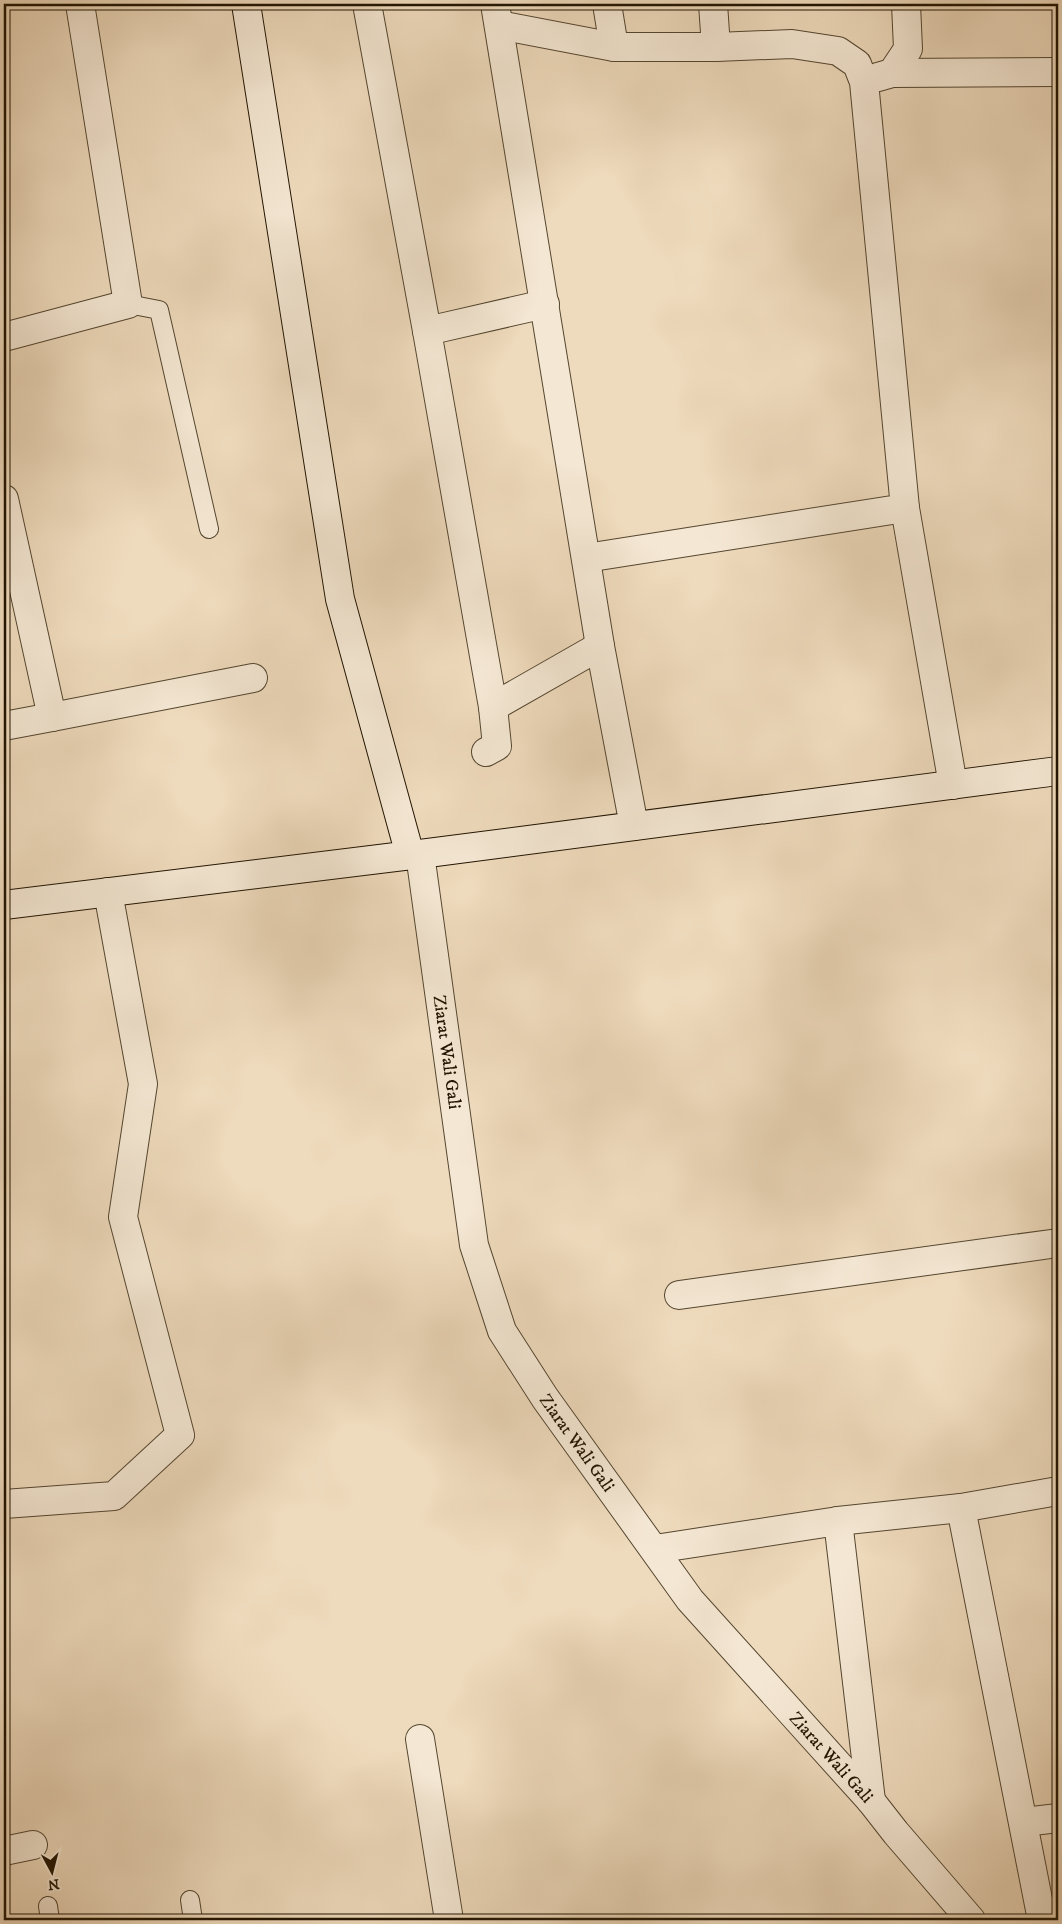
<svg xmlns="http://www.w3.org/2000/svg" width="1062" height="1924" font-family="'IM FELL DW Pica',serif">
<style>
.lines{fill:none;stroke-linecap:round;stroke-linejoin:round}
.lane-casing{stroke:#544630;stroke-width:20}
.street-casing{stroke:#544630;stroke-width:30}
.secondary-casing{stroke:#211402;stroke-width:30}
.lane{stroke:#f4e7d3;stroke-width:18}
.street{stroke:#f4e7d3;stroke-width:28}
.secondary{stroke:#f4e7d3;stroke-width:28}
.labels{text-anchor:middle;stroke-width:5;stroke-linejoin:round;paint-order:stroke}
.street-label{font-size:18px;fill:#211402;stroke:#f4e7d3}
</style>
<rect width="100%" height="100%" fill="#eedabc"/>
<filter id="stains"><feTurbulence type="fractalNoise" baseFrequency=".004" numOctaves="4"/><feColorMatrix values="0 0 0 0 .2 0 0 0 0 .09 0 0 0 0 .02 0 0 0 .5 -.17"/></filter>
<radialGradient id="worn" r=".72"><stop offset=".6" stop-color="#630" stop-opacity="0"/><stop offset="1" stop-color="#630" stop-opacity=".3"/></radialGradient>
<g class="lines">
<!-- lane casing -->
<g class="lane-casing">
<path id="lane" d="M128 304 159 310 209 529
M190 1900 193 1920
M48 1906 50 1920"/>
</g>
<!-- street casing -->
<g class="street-casing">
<g id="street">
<path d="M367 4 427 331 545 304"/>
<path d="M495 4 600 646 634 826"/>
<path d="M607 4 614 47"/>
<path d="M713 4 716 47"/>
<path d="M499 25 614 47H716L792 44 838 51 857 64 864 82 905 508 586 558"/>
<path d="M892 73 1058 72"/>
<path d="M878 77 892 73 908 49 906 4"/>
<path d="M427 331 493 707 497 746 486 752"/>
<path d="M4 337 128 304 80 4"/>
<path d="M4 499 52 717 4 726"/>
<path d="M905 508 953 785"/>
<path d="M493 707 600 646"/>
<path d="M52 717 253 678"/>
<path id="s1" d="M420 854 474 1245 502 1331 545 1398 690 1600 871 1801 896 1833 971 1920"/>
<path d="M679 1295 1058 1243"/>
<path d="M4 1504 114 1496 180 1435 123 1217 143 1084 108 892"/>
<path d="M961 1508 1042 1920"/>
<path d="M838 1521 871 1801"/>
<path d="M655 1549 838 1521 961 1508 1058 1491"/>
<path d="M420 1739 449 1920"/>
<path d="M1024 1822 1058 1818"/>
<path d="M4 1851 33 1845"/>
</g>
</g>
<!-- secondary casing -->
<g class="secondary-casing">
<path id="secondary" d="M246 4 340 599 410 855
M4 905 420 854 1058 771"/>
</g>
<!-- lane -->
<use href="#lane" class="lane"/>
<!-- street -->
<use href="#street" class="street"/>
<!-- secondary -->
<use href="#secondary" class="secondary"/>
</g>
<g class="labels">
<!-- street labels -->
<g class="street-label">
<text dy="6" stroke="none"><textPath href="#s1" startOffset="200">Ziarat Wali Gali</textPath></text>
<text dy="6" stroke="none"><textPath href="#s1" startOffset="620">Ziarat Wali Gali</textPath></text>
<text dy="6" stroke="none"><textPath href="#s1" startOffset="1025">Ziarat Wali Gali</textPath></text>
</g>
</g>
<!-- margin -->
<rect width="1062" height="1924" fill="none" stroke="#eedabc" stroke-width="20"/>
<rect x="5" y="5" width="1052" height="1914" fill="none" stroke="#211402" stroke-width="2.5"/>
<rect x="10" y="10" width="1042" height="1904" fill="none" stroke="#211402"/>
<!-- north arrow -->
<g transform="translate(52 1872) rotate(173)" stroke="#f4e7d3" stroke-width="4" paint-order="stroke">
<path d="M0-4L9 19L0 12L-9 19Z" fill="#211402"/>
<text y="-8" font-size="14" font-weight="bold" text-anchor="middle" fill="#211402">N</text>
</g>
<rect width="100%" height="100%" filter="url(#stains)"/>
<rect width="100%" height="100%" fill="url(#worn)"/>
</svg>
